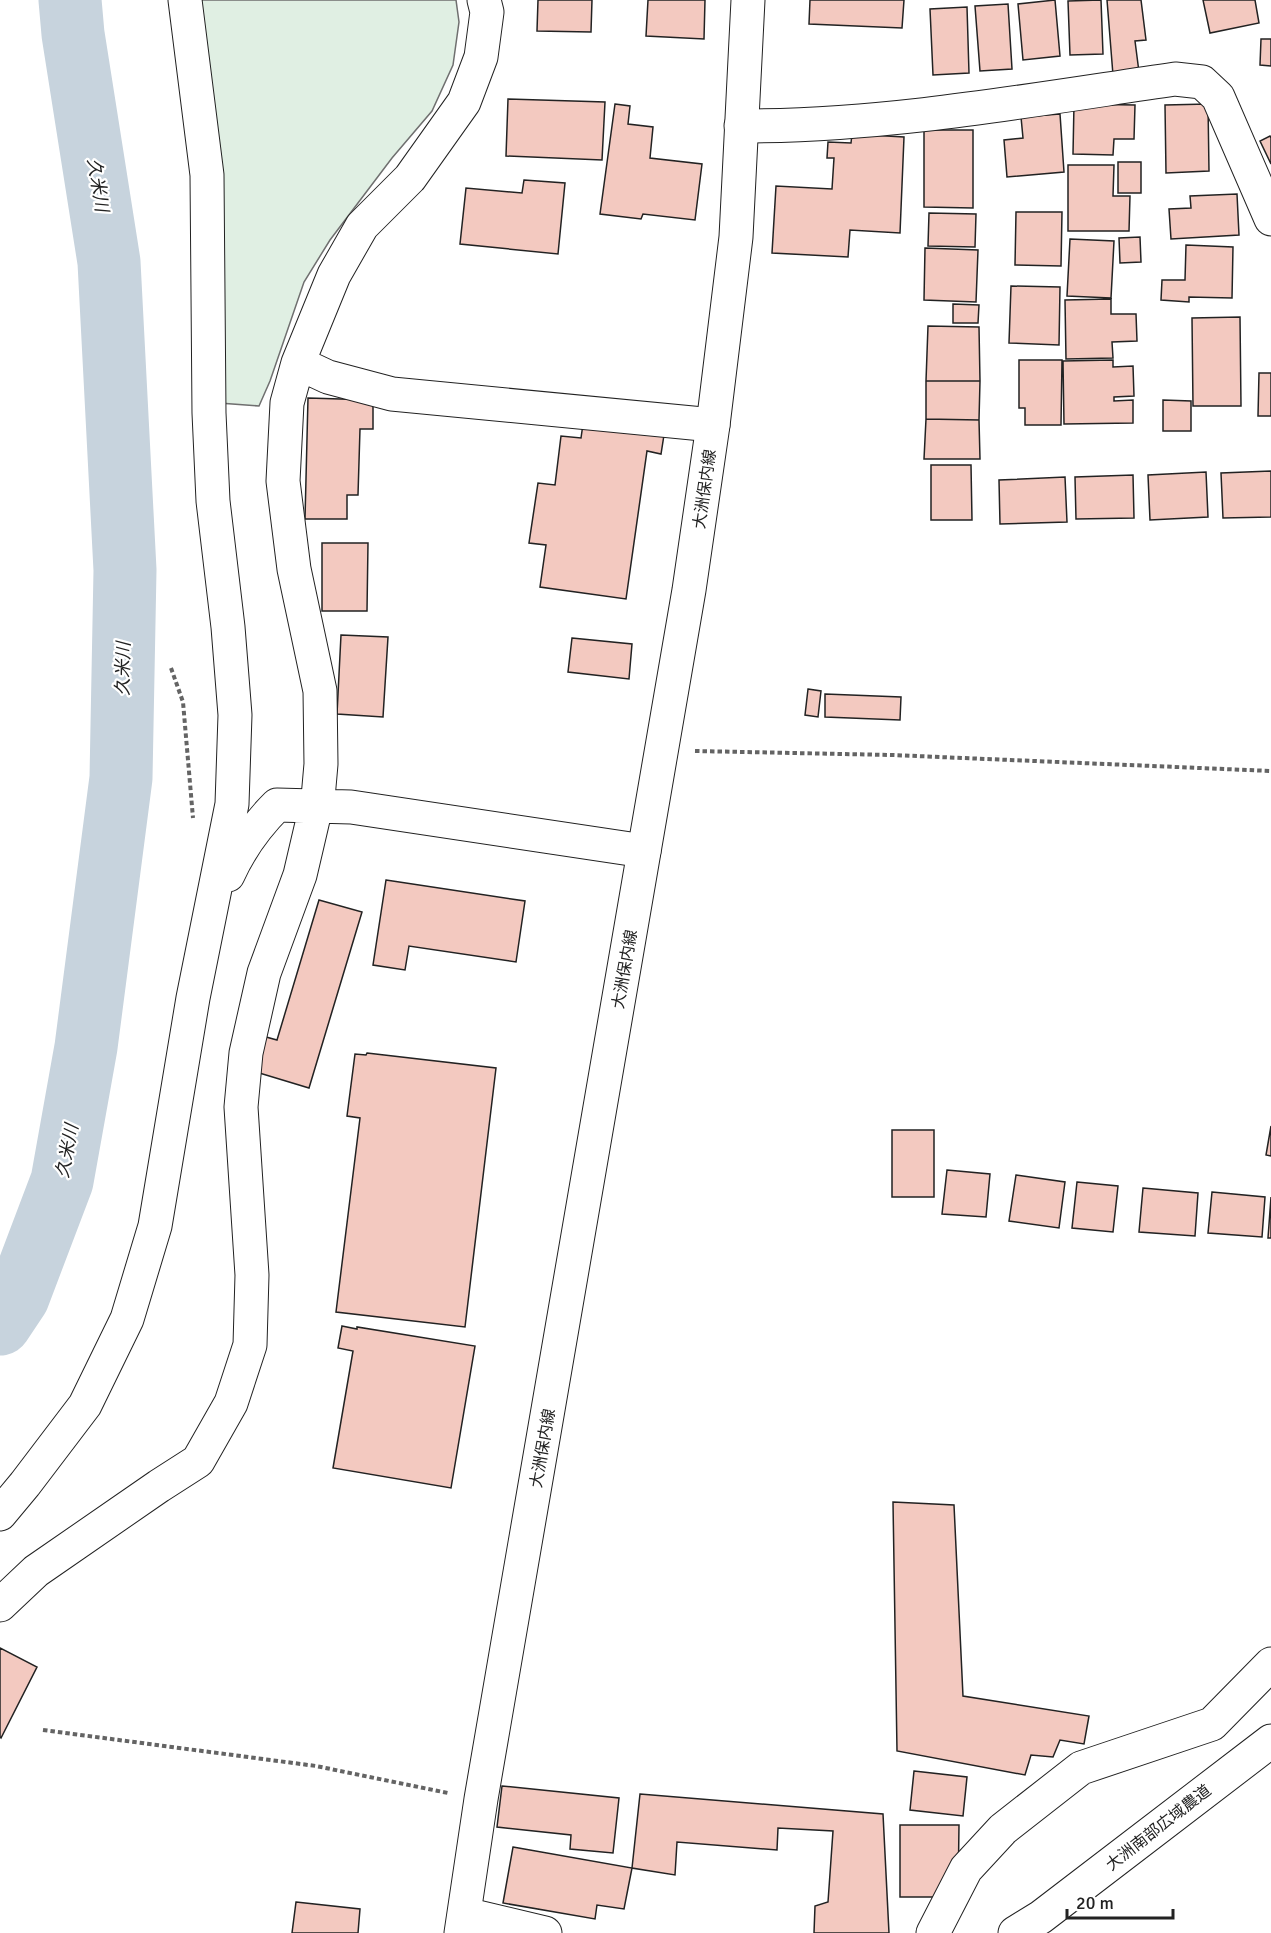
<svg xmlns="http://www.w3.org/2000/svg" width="1271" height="1933" font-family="Signika,'Noto Sans JP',sans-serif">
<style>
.green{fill:#e0efe3;stroke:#6f6f6f;stroke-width:1.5}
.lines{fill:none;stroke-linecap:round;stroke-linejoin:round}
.river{stroke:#c7d3dd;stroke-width:63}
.building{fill:#f3c9c0;stroke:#222;stroke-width:1.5}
.minor-casing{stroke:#222;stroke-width:35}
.major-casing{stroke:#222;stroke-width:35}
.path{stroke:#646464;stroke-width:4;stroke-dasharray:4.5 3;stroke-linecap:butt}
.minor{stroke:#fff;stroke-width:33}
.major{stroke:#fff;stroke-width:33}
.labels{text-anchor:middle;stroke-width:4.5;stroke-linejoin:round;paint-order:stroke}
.street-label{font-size:16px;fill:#222;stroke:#fff}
.water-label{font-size:18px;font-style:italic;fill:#222;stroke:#fff}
</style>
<rect width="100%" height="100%" fill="#fff"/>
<!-- green -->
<path class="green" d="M194 0H456L459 22 453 65 432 111 392 158 330 240 304 282 270 381 259 406 219 403Z"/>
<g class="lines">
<!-- river -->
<path class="river" d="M0 1324 18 1297 62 1181 86 1047 121 778 125 570 109 262 73 34 70 0"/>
</g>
<!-- building -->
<path class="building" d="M538 0H592L591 32 537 31Z
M648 0H705L704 39 646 36Z
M810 0H904L902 28 809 24Z
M1055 0 1060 56 1023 60 1018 4Z
M1101 0 1103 54 1070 55 1068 1Z
M1107 0H1141L1146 40 1135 41 1139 72 1113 75Z
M1203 0H1255L1259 23 1210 33Z
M1008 4 1012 69 980 71 975 6Z
M967 7 969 73 933 75 930 9Z
M1261 39H1271V66L1260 65Z
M508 99 605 102 602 160 506 156Z
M615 104 630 106 628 124 653 127 650 158 702 164 695 220 643 214 641 219 600 214Z
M1074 104 1135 105 1134 139H1114L1113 155 1073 154Z
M1208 104 1209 171 1166 173 1165 105Z
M1060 114 1064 172 1007 177 1004 140 1023 138 1021 117Z
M924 130H973V208L924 207Z
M852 134 904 137 900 233 850 230 848 257 772 253 776 186 832 189 834 158H827L828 142 851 143Z
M1270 136 1271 138V164L1260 141Z
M1118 162H1141V193H1118Z
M1068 165H1114L1113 196H1130L1129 231H1068Z
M524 180 565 183 558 254 460 244 466 188 522 193Z
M1237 194 1239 235 1171 239 1169 209 1191 208 1190 196Z
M1016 212H1062L1061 266 1015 265Z
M929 213 976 214 975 247 928 246Z
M1140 237 1141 262 1120 263 1119 238Z
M1070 239 1114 241 1111 298 1067 296Z
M1186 245 1233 247 1232 298 1189 297V302L1161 300 1162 280H1185Z
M925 248 978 250 976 302 924 300Z
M1011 286 1060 287 1059 345 1009 343Z
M1111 299V314H1136L1137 341 1112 342 1113 358 1066 359 1065 300Z
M953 304 979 305 978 323H953Z
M1240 317 1241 406H1193L1192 318Z
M928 326 979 327 980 381H926Z
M1019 360H1062L1061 425H1025V408H1019Z
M1113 360V367L1133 366 1134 396 1114 397V401L1133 400V423L1064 424 1063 361Z
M1259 373H1271V416H1258Z
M926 381H980L979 420 926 419Z
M308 398 373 400V429H360L358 495H347V519H305Z
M1163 400 1191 401V431H1163Z
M926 419 979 420 980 459H924Z
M583 424 664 435 661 454 647 451 626 599 540 587 546 545 529 543 538 483 555 485 561 436 581 438Z
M931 465H971L972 520H931Z
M1271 471V517L1223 518 1221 473Z
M1206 472 1208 517 1150 520 1148 475Z
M1133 475 1134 518 1076 519 1075 477Z
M1065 477 1067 522 1000 524 999 480Z
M322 543H368L367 611H322Z
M341 635 388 637 383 717 337 714Z
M572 638 632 644 629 679 568 672Z
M808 689 821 691 818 717 805 715Z
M825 694 901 697 900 720 825 717Z
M386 880 525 901 516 962 409 946 405 970 373 965Z
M319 900 362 912 309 1088 256 1072 266 1037 277 1040Z
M367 1053 496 1068 465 1327 336 1312 360 1118 347 1116 355 1054 366 1055Z
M1271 1126V1156L1266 1155Z
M892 1130H934V1197H892Z
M947 1170 990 1174 986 1217 942 1214Z
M1016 1175 1065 1182 1059 1228 1009 1221Z
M1077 1182 1118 1186 1113 1232 1072 1228Z
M1143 1188 1198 1193 1195 1236 1139 1232Z
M1212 1192 1265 1197 1262 1237 1208 1233Z
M1271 1197V1238H1268Z
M342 1326 357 1329V1327L475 1346 451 1488 333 1468 353 1351 338 1348Z
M893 1502 954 1505 963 1696 1089 1716 1084 1744 1060 1740 1053 1757 1031 1755 1025 1775 897 1751Z
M0 1648 37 1667 1 1738 0 1737Z
M914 1771 967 1777 963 1816 910 1810Z
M502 1786 619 1798 613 1853 570 1849 571 1835 497 1827Z
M640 1794 883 1814 889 1933H814L815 1906 828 1902 833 1831 778 1828 777 1850 677 1842 675 1875 632 1868Z
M900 1825H959L958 1897H900Z
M513 1847 632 1868 624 1909 597 1905 595 1919 503 1903Z
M296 1902 360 1909 358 1933H292Z"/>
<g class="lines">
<!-- minor casing -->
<g class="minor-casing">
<path id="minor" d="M741 126C887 126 1031 100 1175 79L1202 82 1218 97 1271 219
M298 363 328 377 392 394 713 425
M228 875C240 848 256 826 277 805L351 807 644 851
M0 1514 25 1484 85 1405 127 1319 155 1226 193 998 232 804 235 715 228 627 213 501 209 413 207 175 185 0
M0 1605 36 1571 159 1486 198 1461 231 1403 250 1345 252 1275 241 1107 246 1053 264 973 300 875 318 798 321 764 320 691 294 569 283 481 287 403 298 363 334 275 362 226 410 178 464 102 481 57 487 12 484 0
M465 1914 545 1933
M933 1933 966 1869 1003 1829 1081 1768 1212 1724 1271 1664
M1015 1933 1041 1917 1271 1741"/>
</g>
<!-- major casing -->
<g class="major-casing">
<path id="major" d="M461 1933 481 1799 689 590 713 425 736 237 748 0"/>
</g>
<!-- path -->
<path class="path" d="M171 668 183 702 193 818
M695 751 892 755 1271 771
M43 1730 316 1766 448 1793"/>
<!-- minor -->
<use href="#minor" class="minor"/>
<!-- major -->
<use href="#major" class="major"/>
</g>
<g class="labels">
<!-- street labels -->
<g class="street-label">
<text transform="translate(704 489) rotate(-82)" y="6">大洲保内線</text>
<text transform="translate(624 969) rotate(-80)" y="6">大洲保内線</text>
<text transform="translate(542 1448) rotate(-80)" y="6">大洲保内線</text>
<text transform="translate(1158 1827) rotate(-38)" y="6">大洲南部広域農道</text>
</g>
<!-- water labels -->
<g class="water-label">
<text transform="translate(98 185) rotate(81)" y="6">久米川</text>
<text transform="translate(123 669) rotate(-89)" y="6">久米川</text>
<text transform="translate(67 1151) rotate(-79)" y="6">久米川</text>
</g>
</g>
<!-- scale -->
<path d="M1067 1909v9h106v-9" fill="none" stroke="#222222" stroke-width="3"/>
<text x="1076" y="1909" font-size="18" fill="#222222" stroke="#ffffff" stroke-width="4.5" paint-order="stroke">20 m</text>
</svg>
